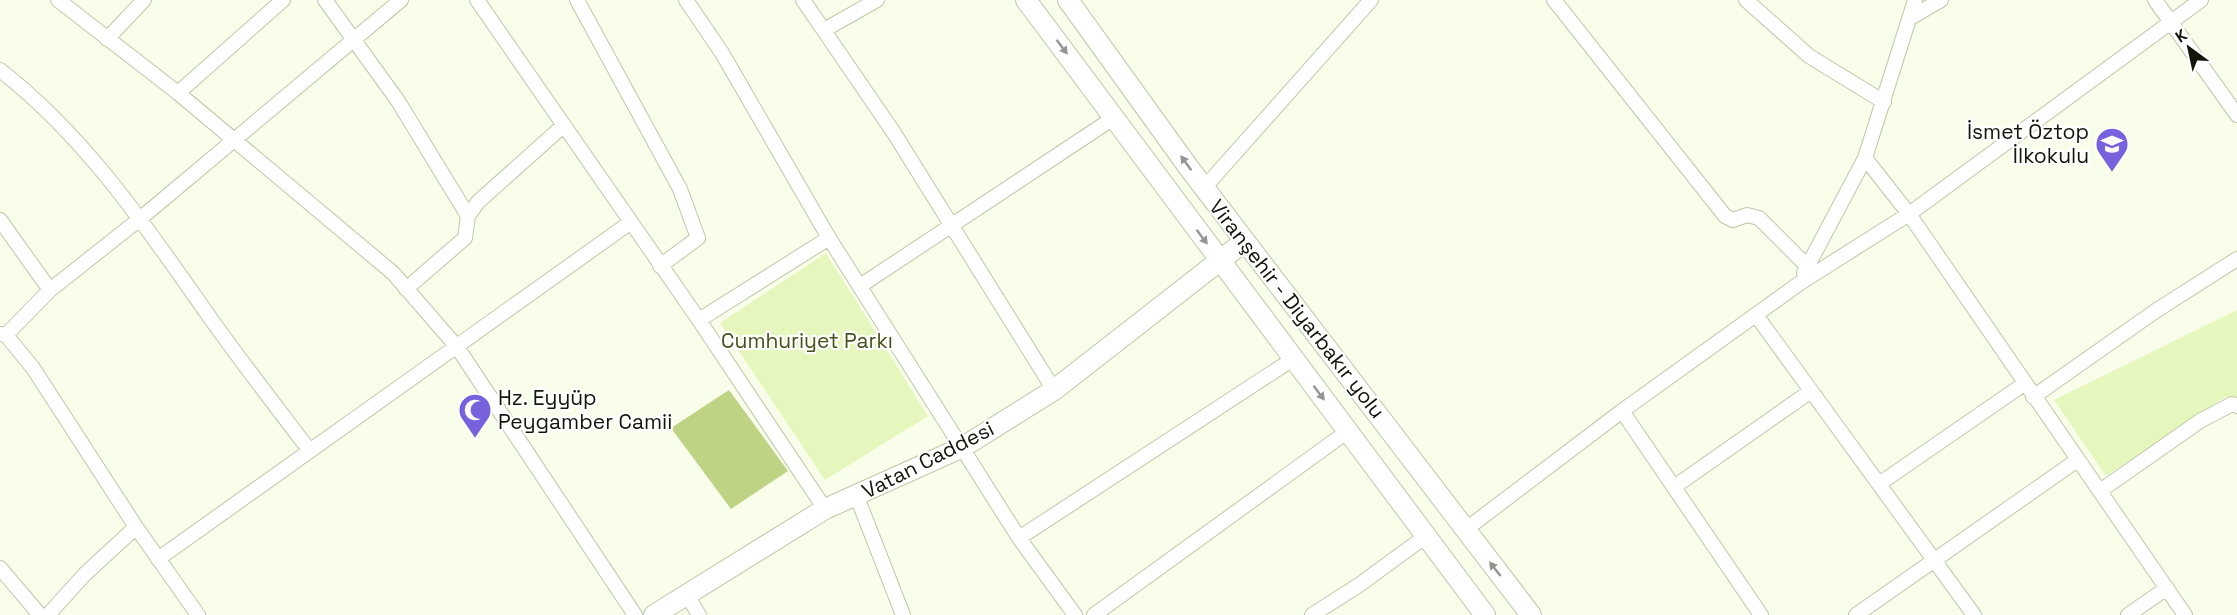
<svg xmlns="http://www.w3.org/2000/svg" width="2237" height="615" font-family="'Space Grotesk',sans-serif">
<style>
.green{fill:#e6f7bd}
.forest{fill:#bfd385}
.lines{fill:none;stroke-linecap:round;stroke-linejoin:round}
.street-casing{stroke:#bec7a8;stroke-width:16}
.secondary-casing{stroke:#bec7a8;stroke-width:22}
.street{stroke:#fff;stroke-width:14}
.secondary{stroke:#fff;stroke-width:20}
.oneway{fill:#949691}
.labels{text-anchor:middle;stroke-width:4.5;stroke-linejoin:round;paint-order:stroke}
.poi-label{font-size:21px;fill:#12150a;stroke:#fff;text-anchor:end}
.street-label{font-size:21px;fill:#12150a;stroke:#fff}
.park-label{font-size:21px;fill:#455119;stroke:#fff}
</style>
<rect width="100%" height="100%" fill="#f9feeb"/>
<!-- green -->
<path class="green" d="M826 253 928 416 825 480 720 323Z
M2237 310V399L2225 397 2106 476 2054 400Z"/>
<!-- forest -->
<path class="forest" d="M729 390 788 471 731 509 671 428Z"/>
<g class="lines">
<!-- street casing -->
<g class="street-casing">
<path id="street" d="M58 0 178 93 393 273 457 347 635 615
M325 0 398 101 468 216
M477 0 699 320 825 509
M577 0 680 189 698 238 660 266
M686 0 722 53 829 238 1019 538 1075 615
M803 0 894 133 1054 390
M1554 0 1725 216 1733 220 1747 215 1759 218 1807 266
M1746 0 1809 56 1884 102
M2155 0 2237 115
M1910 18 1941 0
M824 30 877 0
M107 39 144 0
M0 70C85 136 145 225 206 312 239 359 275 405 310 451
M178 93 283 0
M1865 158 1909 214 2185 615
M1204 188 1371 0
M0 220 50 290
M1804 273 1865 158 1915 0
M860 286 1115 117
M406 289 465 238 468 216 478 202 564 125
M1756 315 1974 615
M699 320 829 238
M0 334 6 335 33 368 136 527 198 615
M6 335 50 290 141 218 401 0
M2033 397 2157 310 2237 259
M1622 411 1761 615
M1879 484 2024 384
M1674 487 1811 391
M2100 491 2200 421 2232 404 2237 406
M857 497 903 615
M1465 530 1622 411 1800 283 1909 214 2201 0
M1019 538 1293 359
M158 559 631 222
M0 568 40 615
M687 595 699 615
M48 615 85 574 136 527
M1094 615 1348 431
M1312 615 1359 585 1426 536
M1856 615 2076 461
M2128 615 2167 588"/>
</g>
<!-- secondary casing -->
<g class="secondary-casing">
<path id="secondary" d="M1026 0 1485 615
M1068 0 1189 168 1531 615
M654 615 825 509 963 447 1054 390 1245 241"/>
</g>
<!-- street -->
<use href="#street" class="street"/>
<!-- secondary -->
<use href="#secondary" class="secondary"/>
</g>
<!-- one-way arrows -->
<defs><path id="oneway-solid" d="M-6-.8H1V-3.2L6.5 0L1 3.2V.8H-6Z" transform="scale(1.5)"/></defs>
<g class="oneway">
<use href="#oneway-solid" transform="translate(1062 47) rotate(53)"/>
<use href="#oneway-solid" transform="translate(1186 163) rotate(-126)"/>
<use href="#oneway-solid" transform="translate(1202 237) rotate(53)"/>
<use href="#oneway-solid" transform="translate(1319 393) rotate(53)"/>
<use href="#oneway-solid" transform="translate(1495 569) rotate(-128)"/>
</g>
<!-- icons -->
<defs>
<g id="school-pin" transform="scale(1.725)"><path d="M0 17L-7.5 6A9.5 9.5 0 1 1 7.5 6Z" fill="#7861dc" stroke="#fff"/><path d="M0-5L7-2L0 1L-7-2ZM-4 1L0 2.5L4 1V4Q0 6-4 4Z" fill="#fff"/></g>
<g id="mosque-pin" transform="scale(1.725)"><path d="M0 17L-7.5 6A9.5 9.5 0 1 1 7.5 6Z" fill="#7861dc" stroke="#fff"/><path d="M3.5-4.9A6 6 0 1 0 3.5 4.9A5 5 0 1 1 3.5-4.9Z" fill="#fff"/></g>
</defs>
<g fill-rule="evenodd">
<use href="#school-pin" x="2112" y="144"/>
<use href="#mosque-pin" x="475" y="410"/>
</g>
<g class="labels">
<!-- poi labels -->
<g class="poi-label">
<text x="2089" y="139">İsmet Öztop<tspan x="2089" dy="24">İlkokulu</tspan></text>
<text x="498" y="405" text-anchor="start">Hz. Eyyüp<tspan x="498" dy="24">Peygamber Camii</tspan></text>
</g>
<!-- street labels -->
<g class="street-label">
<text transform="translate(1297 309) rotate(52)" y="7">Viranşehir - Diyarbakır yolu</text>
<text transform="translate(928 460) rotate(-27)" y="7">Vatan Caddesi</text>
</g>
<!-- park labels -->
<g class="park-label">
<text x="807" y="348">Cumhuriyet Parkı</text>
</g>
</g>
<!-- north arrow -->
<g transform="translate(2189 48) rotate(327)" stroke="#ffffff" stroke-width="4.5" paint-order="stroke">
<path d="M0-4.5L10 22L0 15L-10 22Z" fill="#12150a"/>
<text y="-9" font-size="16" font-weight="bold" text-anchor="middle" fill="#12150a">K</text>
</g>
</svg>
